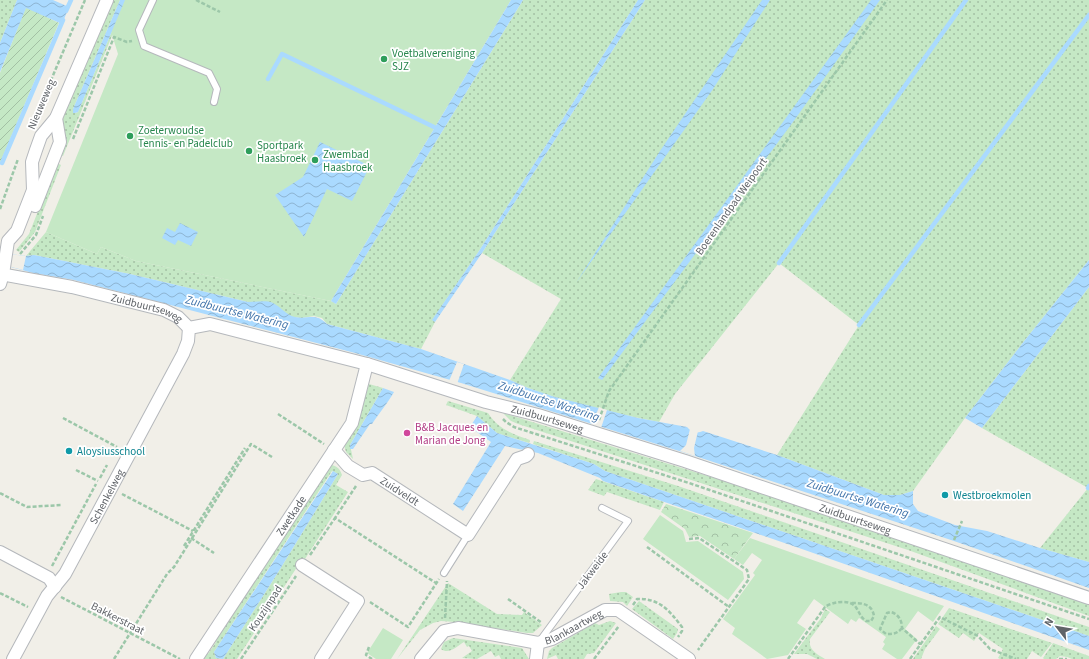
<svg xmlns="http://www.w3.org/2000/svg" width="1089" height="659" font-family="'Source Sans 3',sans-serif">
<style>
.grass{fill:url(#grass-dots);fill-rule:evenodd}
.forest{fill:url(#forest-crowns)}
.park{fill:#c5e8c5}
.garden{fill:url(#garden-furrows)}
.water{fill:url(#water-waves)}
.pier{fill:#f1efe8}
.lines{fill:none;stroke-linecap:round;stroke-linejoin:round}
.stream{stroke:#aadaff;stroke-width:4.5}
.lane-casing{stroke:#b5b8bc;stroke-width:8}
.street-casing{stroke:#b5b8bc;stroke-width:14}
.path{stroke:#9cc7a9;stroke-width:2.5;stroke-dasharray:4 2;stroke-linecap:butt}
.lane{stroke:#fff;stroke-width:6}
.street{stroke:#fff;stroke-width:12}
.leisure-dot{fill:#2e9e5b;stroke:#fff;stroke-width:1.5}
.hotel-dot{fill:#d1479c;stroke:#fff;stroke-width:1.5}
.culture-dot{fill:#0f9aa8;stroke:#fff;stroke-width:1.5}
.labels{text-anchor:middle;stroke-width:3.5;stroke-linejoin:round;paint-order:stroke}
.leisure-label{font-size:11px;fill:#27864d;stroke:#fff;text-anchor:start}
.street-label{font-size:11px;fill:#5f6368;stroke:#fff}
.hotel-label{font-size:11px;fill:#b23c85;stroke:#fff;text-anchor:start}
.culture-label{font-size:11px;fill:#0d838f;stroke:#fff;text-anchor:start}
.water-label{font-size:12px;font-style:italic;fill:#4174aa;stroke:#fff}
</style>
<defs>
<pattern id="grass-dots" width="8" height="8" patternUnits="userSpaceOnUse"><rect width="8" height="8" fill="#c5e8c5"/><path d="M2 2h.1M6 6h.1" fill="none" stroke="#a3c0a4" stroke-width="1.8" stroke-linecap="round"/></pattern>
<pattern id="forest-crowns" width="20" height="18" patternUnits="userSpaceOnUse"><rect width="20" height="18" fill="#c5e8c5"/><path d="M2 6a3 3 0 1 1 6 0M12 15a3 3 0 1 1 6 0" fill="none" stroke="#a3c0a4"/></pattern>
<pattern id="garden-furrows" width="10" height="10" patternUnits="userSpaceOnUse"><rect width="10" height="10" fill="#c5e8c5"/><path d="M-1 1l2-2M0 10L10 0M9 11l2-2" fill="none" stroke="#a3c0a4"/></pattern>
<pattern id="water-waves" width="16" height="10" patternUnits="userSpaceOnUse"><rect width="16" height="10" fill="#aadaff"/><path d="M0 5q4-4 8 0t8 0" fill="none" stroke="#8eb4d2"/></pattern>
</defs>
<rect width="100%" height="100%" fill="#f1efe8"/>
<!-- grass -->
<path class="grass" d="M0 0H17L0 43Z
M114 0H120L73 109 75 113 78 112 125 0 114 31 63 156 60 155 63 119 65 111Z
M523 0H638L479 251 433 319 435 322 421 349 327 324 322 318 314 316 302 318 293 317 261 302H248L130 274 34 255 26 256 46 232 97 254 101 247 136 261 331 301 336 304Z
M645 0H1089V260L1025 340 965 418 913 491 900 495H884L777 455 859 325 779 263 675 394 659 422C637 418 615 413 593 407 565 400 537 393 510 380L561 299 482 253Z
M57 163 61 165 35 232 19 252 16 250 29 234Z
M1089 287V562L1040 548 1088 488 982 428Z
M369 384 383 388 350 445 353 459 346 452 344 445 358 421Z
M448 401 488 413C498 429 513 434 530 440L529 443 497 433 477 416 446 405Z
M503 413 760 492 1089 604V616L908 550 518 424 511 421Z
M534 441 678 486 1089 627V636L605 471 594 464 533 444Z
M332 465C338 467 340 469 342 475L336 485 348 492 305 559 303 558 237 659H202L206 654H208L216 642 214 641 327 467ZM332 471 338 474 282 566 223 659 216 658 214 652Z
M596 479 664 502 660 510 607 492 604 496 588 490Z
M448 583 497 614 522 615 524 612 542 625 533 633H527L455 622 441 621 433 623 420 630 397 659Z
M621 592H626L633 597 627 606 623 602 610 601 609 594Z
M639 601 678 629 677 633 673 639 632 609Z
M949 608 1052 643 1041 657 1032 651 1027 659H1000L998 658 1003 649 979 633 974 641 963 633 959 638 938 624Z
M825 609 830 612 810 639C808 650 817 654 825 659H817L807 654H794L821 618Z
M610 621 616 623 594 653 587 654 584 659H558L556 655 547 659 549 651 552 648 595 623 599 625Z
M936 626 940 629 925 649 921 659H913Z
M453 638 522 648 529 659H501L499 655 495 657 491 651 477 659 462 658 472 651 469 646 467 647 464 642C457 646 449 655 441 649L444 642Z
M1053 643 1089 656V659H1072L1067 657 1060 656 1056 659H1044L1043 658Z"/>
<!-- forest -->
<path class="forest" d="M666 504 753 533 734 559 700 536 689 537 685 529 661 512Z"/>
<!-- park -->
<path class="park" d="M122 0H511L331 301 136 261 101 247 97 254 46 232 118 54 110 28Z
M660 515 683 531 686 542 698 541 743 572 744 579 728 600 643 539Z
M750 538 944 606 933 622 918 611 905 629 917 639 902 659H897L882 649 885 644 883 642 886 637 859 618 856 622 851 619 848 624 814 599 797 623 806 629 788 655 767 659 732 634 735 628 723 619 755 575 753 573 762 560 752 553 743 565 734 559Z
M383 628 403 640 391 659H376L367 653Z"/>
<!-- garden -->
<path class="garden" d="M26 7 59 23 0 163V73Z"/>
<!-- water -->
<path class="water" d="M17 0H53L69 7 62 24 26 8 0 72V43Z
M120 0H125L78 112 75 113H73V109Z
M511 0H523L336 304 331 301Z
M638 0H645L482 253 435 322 432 320 479 251Z
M762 0H770L713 89 576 283 660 151Z
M871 0H880L793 122 602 380 598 378Z
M320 142 370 166 352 201 327 189 304 237 275 195 303 177Z
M180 223 198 232 191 246 178 240 175 245 162 238 167 228 175 232Z
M0 253 26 256 34 255 130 274 248 302C256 302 266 300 273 303 281 307 286 315 295 317 308 320 315 312 327 324L421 349 510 380 528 388 555 397 638 418 687 427C691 432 697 434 703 431L777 455 884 495H900L913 491V504L918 511 955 525 987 531 1040 548 1089 562V588L951 540 695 456 461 383 355 353 74 280 33 273 0 264Z
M1089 260V287L982 428 965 418 1025 340Z
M383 388 394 392C388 403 379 413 372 424H370L353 449H350V445Z
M477 416 497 433 594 464 605 471 1089 636V650L799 548 603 481 600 478 538 453 505 446 463 511 453 504 491 442 470 427Z
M333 471 338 474 282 566 223 659 216 658 214 652Z"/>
<!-- pier -->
<path class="pier" d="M0 253 26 256 23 270 0 264Z
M457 362 464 364 457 384 449 381Z
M599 407 607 410 601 428 592 425Z
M690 429 698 431 694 448 695 456 680 451 686 445Z"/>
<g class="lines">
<!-- stream -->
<path class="stream" d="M66 11 71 0
M268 79 282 54 434 127
M2 163 63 20
M779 263 966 0
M859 325 1089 15
M1088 488 1089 486"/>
<!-- lane casing -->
<g class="lane-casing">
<path id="lane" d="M153 0 139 30 144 46 209 73 217 89 214 102
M444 573 468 535
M539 642 628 521 602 508"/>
</g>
<!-- street casing -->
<g class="street-casing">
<g id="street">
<path d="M35 206 60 142 56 118"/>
<path id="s1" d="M0 274 72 287 164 310 178 317 189 328 210 324 367 364 486 402 538 415 685 461 1089 598"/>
<path d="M0 284 3 274 8 241 17 231 33 190 32 162 36 150 41 136 56 118 107 0"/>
<path id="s2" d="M334 450 348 466 363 475 372 473 468 535 517 459 526 456 528 454"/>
<path d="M0 552 49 578 55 587"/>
<path d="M302 565 358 601 321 659"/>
<path id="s3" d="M13 659 47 596 65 574 183 354 188 341 189 328"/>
<path id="s4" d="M196 659 352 423 367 364"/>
<path id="s5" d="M421 659 444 631 458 628 538 643 552 639 605 610H618L689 659"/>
<path d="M536 659 538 643"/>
</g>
</g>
<!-- path -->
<path class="path" d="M196 0 220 12
M32 125 85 0
M73 139 114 37 127 42 132 41
M0 209 18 159
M20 254 36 235 43 216
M278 414 324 444
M63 418 117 447
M503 419 506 422 514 427 689 483 1089 619
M599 420 609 391 887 0
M76 470 98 481
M100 478 107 465
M356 486 335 518 436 583
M0 493 27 507 62 505
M122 494 193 531
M191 538 214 553
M689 539 699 538 747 570 749 579 698 650
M954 540 962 521
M184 546 245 448
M647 547 729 607
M310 555 335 518
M52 566 96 484
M0 593 28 607
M61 597 180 659
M508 599 542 623
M370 602 408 627 439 579
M633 605 637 599C659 598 669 610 682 627V631L678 637
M445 618 447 581
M902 628C897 634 893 634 886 634L880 629 887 613 891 612C898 614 902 620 902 628L920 644
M369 647 366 655 372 659
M114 659 167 574 174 567 251 444 272 457
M241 659 296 576
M594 659 619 626
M788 659 825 607C832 602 848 599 855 606 859 611 860 617 866 621H871L874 616C872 603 861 603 851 603
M910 659 940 617 978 636 990 649 1016 659
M1059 659H1067"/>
<!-- lane -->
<use href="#lane" class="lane"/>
<!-- street -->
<use href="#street" class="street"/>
</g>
<!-- markers -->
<g class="leisure-dot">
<circle cx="384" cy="59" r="4"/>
<circle cx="130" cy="136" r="4"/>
<circle cx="249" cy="151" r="4"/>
<circle cx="315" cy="160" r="4"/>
</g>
<circle class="hotel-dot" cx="407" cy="433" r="4"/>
<g class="culture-dot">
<circle cx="69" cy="451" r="4"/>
<circle cx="945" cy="495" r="4"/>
</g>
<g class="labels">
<!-- leisure labels -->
<g class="leisure-label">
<text x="392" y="57">Voetbalvereniging<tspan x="392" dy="13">SJZ</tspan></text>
<text x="138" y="134">Zoeterwoudse<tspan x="138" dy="13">Tennis- en Padelclub</tspan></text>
<text x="257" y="149">Sportpark<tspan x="257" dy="13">Haasbroek</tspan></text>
<text x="323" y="158">Zwembad<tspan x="323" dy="13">Haasbroek</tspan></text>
</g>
<!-- street labels -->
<g class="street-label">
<text transform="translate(41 104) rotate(-67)" y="4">Nieuweweg</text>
<text transform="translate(731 206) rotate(-55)" y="4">Boerenlandpad Weipoort</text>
<text dy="4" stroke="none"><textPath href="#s1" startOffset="151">Zuidbuurtseweg</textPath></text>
<text dy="4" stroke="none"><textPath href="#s1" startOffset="571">Zuidbuurtseweg</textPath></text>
<text dy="4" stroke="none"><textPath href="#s2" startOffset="81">Zuidveldt</textPath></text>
<text dy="4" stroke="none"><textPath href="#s3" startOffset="188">Schenkelweg</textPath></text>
<text dy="4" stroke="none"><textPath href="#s4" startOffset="172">Zwetkade</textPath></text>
<text dy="4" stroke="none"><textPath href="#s1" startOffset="895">Zuidbuurtseweg</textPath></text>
<text transform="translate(592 570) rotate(-53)" y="4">Jakweide</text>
<text transform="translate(265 608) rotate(-57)" y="4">Kouzijnpad</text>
<text transform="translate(118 618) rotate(27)" y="4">Bakkerstraat</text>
<text dy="4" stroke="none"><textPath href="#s5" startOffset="171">Blankaartweg</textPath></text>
</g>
<!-- hotel labels -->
<g class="hotel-label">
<text x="415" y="431">B&amp;B Jacques en<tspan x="415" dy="13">Marian de Jong</tspan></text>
</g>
<!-- culture labels -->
<g class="culture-label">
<text x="77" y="455">Aloysiusschool</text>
<text x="953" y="499">Westbroekmolen</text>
</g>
<!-- water labels -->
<g class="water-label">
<text transform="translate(237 312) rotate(14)" y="4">Zuidbuurtse Watering</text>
<text transform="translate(549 401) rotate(18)" y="4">Zuidbuurtse Watering</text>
<text transform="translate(858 498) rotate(17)" y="4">Zuidbuurtse Watering</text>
</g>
</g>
<!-- north arrow -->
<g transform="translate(1057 627) rotate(301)" stroke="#ffffff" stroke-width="3" paint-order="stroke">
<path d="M0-3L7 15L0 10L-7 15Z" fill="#5f6368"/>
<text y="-6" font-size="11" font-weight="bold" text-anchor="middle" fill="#5f6368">N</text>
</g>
</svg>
